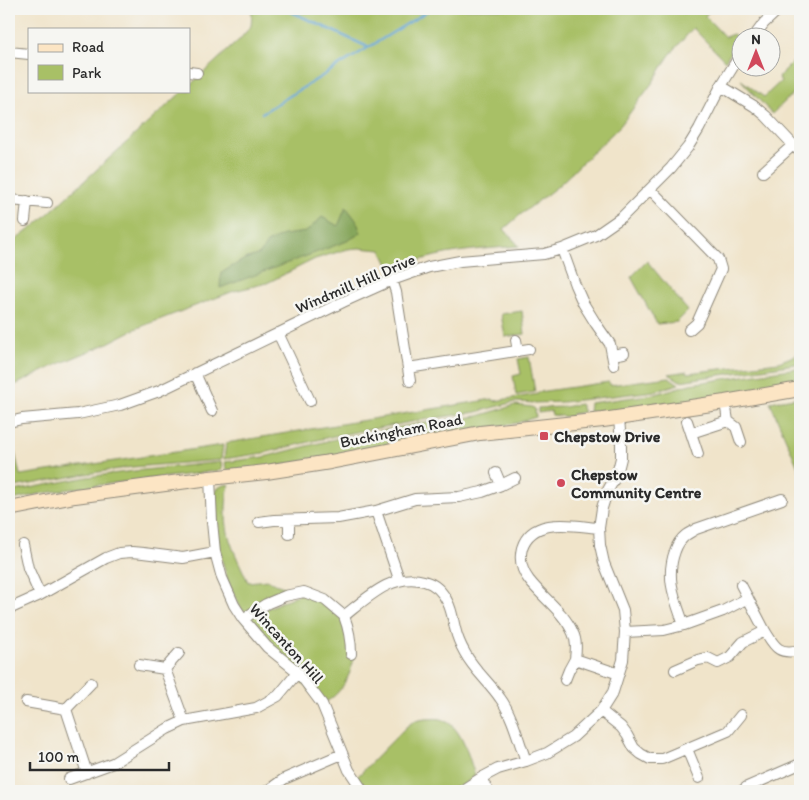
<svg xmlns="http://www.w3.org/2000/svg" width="809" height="800" font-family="Itim,sans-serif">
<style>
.green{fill:#a8c066;stroke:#6a7648}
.forest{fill:#86a65b;stroke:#586843}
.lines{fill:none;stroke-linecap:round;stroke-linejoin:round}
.stream{stroke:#5ba0d0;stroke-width:2.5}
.street-casing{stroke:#8e887a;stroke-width:12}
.secondary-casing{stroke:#8e887a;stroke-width:16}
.street{stroke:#fff;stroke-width:10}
.secondary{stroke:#fce5c4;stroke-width:14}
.poi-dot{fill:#d1495b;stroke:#f6f6f2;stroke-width:2}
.labels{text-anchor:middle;stroke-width:5;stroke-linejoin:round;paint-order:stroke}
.street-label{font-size:16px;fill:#2b2b2b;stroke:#f6f6f2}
.poi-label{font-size:16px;font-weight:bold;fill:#2b2b2b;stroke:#f6f6f2;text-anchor:start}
</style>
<rect width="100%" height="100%" fill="#f6f6f2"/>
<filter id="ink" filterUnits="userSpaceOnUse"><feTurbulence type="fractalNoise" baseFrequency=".02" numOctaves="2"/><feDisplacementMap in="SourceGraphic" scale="10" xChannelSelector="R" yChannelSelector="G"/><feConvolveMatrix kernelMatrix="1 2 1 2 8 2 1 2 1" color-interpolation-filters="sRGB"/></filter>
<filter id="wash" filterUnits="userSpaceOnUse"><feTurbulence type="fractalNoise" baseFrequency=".0096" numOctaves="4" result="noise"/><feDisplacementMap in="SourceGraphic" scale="20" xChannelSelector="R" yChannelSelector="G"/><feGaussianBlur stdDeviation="1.12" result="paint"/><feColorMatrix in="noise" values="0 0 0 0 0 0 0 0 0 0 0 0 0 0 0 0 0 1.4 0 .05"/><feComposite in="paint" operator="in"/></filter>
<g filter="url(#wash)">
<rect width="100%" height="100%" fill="#f0e4ca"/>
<!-- green -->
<path class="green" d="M249 9H712L705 16 725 37 733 34 739 38 725 61 693 28 669 56 653 82 620 126 558 186 520 215 504 229 519 246C487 249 455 250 424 259 412 262 402 267 391 271L381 250 359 248 348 249 315 259 267 283 234 291 135 329 104 345 54 366 9 388V245L38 223 183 91H189V86L240 39 251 26 252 13Z
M800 55V87L772 114 741 80 764 97 781 81 778 77Z
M647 261 688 311 677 322 657 324 631 277Z
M522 311 525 334 505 337 501 314Z
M800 352V362L796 364 680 381 669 374 687 371 688 373 779 362 798 354Z
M529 357 535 392 516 395 513 376 521 374 518 359Z
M800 367V384L603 414 602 410 589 412 590 403 656 394 690 384 797 368Z
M669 377 679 384 655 391 563 402 535 403 515 402 477 412 422 420 334 436 264 453 224 459 226 443 493 399 494 401 538 394V392L609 382 610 385Z
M800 397V472L770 402Z
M580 404 584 412 572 414 571 417 552 415 551 411 538 413V408L564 407Z
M515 405 532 407 535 409 536 417 517 423 265 468 226 470 225 462 264 457 335 439 423 423 478 416Z
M10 431 20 475 223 445 221 460 133 467 86 474 9 488V432Z
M221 462 222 470C168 478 112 482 58 491 41 493 25 497 9 501V492L87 477 134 471Z
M229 484C226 498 225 512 227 527 229 544 241 566 248 582L267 580 275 584 293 590 245 612 241 609 229 585 219 550 215 495C217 486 221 486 229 484Z
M304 592 344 616 351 654 354 658C350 677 341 695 322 704L243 619Z
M425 719C430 719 437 718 441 719 462 725 469 758 475 776L455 791H368L357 777 406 727 414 721Z"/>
<!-- forest -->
<path class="forest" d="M346 207 356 220 361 233 347 241 220 288 221 273 245 259 260 254 267 243 283 235 306 232 322 217 338 226Z"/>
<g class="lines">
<!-- stream -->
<path class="stream" d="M285 9 368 47
M262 113 431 9"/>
</g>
</g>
<g filter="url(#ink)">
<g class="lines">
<!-- street casing -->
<g class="street-casing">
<path id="street" d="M753 38 764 23 779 9
M9 52 29 54
M189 72 197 73
M721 86 754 106 766 116 800 152
M763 172 793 145
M650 189 718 259 721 269 697 323 689 330
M9 200 47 203
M25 221 27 201
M562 249 575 285 583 303 596 324 610 344 614 365
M392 280 396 292 410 381
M278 333 310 401
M516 340 518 351
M612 355 624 353
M408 368 529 349
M195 373 212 411
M687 421 698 454
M728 421 736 427 741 442
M9 422 22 419 78 414 120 405 159 391 343 302 392 280 429 267 460 261 544 254 562 249 596 235 622 217 671 168 688 147 699 129 721 86 742 52
M691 433 728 421 725 402
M496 473 501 485
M210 478 212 522 215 552 222 578 234 605 243 619 267 647 298 672 322 704 349 770 363 791
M376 511 415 499 459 497 482 492 501 485 515 478
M289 520V534
M259 522 274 520 338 518 376 511 399 579
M599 528C574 526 532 516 522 548 519 560 522 571 529 580 543 598 564 612 573 633 577 641 576 650 575 659L619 674
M23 545 28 568 40 595
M9 609 40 595 106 558 119 553 132 552 143 553 183 558 215 552
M344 616C349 629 351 640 351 654
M243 619 266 604 285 596 304 592 325 600 344 616C367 598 393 572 424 581 436 584 443 592 448 603 452 611 453 620 455 628 457 637 461 646 465 653 474 670 489 682 500 698 512 714 519 742 526 761
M684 625C675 599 665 578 675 551 677 545 681 539 686 535 689 533 693 531 696 529L782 499
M765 631C775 647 778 655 800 650
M625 632 664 630 684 625 723 611 748 598
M139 665 165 669 179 653
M165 669 184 721
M675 670 698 660 708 658 718 663 730 657 743 642 765 631 741 585
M565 680 569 670 575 659
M26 702 66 709 87 773
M66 709 91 683
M601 711 621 727 627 735 634 748 641 754 650 759H662L728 731 741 715
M687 749 699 778
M481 778 488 791
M69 779 113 763 167 729 184 721 256 708 278 696 298 672
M267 791 284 779 342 754
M461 791 481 778 498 769 526 761 547 753 573 737 601 711 613 692 623 660 625 632 623 610 604 563 600 545 599 528 602 508 607 492 617 474 621 458V444L619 418
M742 791 747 787 800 764"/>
</g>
<!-- secondary casing -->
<g class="secondary-casing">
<path id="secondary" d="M9 509 75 496 210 478 266 472 330 462 480 433 603 420 725 402 800 389"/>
</g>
<!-- street -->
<use href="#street" class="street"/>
<!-- secondary -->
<use href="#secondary" class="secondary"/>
</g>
</g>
<!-- markers -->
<g class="poi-dot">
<rect x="539" y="431" width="10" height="10" rx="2.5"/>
<circle cx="561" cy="483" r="5"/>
</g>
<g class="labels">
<!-- street labels -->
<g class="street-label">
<text transform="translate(355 283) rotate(-23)" y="6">Windmill Hill Drive</text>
<text transform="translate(401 430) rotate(-11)" y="6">Buckingham Road</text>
<text transform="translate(287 643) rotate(48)" y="6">Wincanton Hill</text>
</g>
<!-- poi labels -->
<g class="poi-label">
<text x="554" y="442">Chepstow Drive</text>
<text x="571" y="480">Chepstow<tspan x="571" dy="18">Community Centre</tspan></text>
</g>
</g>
<!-- margin -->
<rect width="809" height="800" fill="none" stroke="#f6f6f2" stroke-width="30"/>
<!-- legend -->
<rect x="28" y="28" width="162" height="65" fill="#f6f6f2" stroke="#a5a5a2"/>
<rect x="38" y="44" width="25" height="8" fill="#fce5c4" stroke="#a5a5a2"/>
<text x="72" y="52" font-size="15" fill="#2b2b2b">Road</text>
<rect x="38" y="65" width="25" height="15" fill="#a8c066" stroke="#a5a5a2"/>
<text x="72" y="78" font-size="15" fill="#2b2b2b">Park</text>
<!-- north arrow -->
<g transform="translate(756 52)"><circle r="24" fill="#f6f6f2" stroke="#a5a5a2"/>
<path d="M0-4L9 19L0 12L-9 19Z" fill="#d1495b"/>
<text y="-8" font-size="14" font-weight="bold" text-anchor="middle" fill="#2b2b2b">N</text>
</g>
<!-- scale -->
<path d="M30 762v8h139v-8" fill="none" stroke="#2b2b2b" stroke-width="2.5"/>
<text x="38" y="762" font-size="15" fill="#2b2b2b" stroke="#f6f6f2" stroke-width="4" paint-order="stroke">100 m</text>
</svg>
